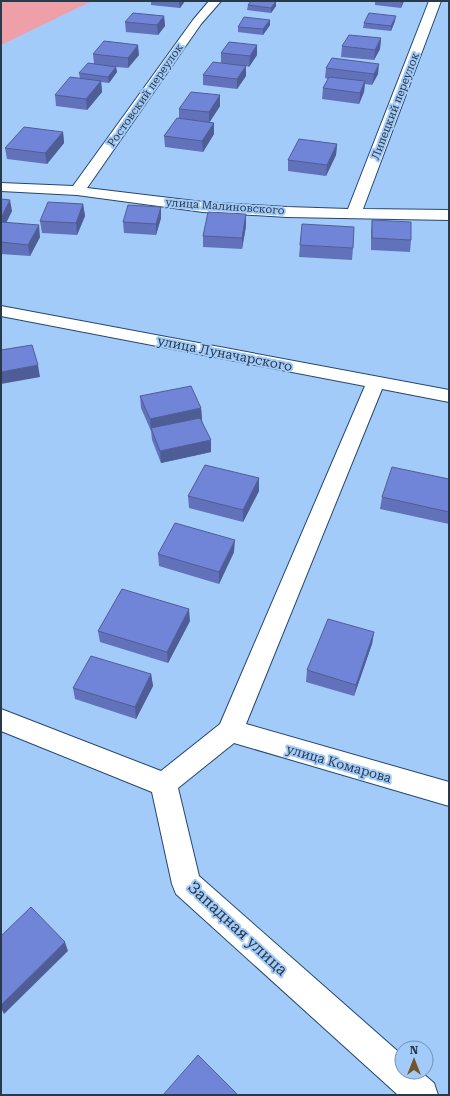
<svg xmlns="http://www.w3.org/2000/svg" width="450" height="1096" font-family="'Roboto Serif',serif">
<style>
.green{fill:#ee9fa7}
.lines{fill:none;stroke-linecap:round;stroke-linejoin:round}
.minor-casing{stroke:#24476e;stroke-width:2}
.minor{fill:#fff;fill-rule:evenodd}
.wall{fill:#6172ba}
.shaded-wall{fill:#4f5d97}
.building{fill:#7185d8;stroke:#4f5d97}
.labels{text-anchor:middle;stroke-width:4;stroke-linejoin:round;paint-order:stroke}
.far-street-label{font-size:11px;fill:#29394c;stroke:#a3cbf9}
.street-label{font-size:13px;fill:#29394c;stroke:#a3cbf9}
.near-street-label{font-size:16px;fill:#29394c;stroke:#a3cbf9}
</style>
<rect width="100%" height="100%" fill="#a3cbf9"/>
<!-- green -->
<path class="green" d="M1 1H92L1 45Z"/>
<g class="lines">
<!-- minor casing -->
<g class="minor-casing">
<path id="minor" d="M209 1H221L201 24 87 188 203 202 287 207 348 209 429 1H441L363 209 449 210V220L287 217 203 212 77 195 1 191V183L73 186 193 20Z
M1 306 449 390V402L382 389 246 724 449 782V806L234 743 178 788 199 876 402 1055V1072H421L434 1083 438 1095H398L176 894 172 884 152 792 1 731V709L161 771 220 724 365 386 1 316Z"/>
</g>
<!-- minor -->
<use href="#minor" class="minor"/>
</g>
<!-- wall -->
<path class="wall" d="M151 1H185L180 8 151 5Z
M276 1V6L271 13 247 10 248 5Z
M375 1H404L401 8 375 5Z
M164 16 165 26 158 35 126 32 125 22Z
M270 20V25L263 35 238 32V27Z
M395 21 391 31 363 28 364 23Z
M381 38 380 49 374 60 341 57 342 46Z
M257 45V55L249 67 246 66V76L237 89 203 85V75L221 63V53Z
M93 54 139 55 128 68 116 67 117 72 109 83 101 82 102 92 87 110 56 106 55 95 80 79 79 73 94 64Z
M326 68 378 74 372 85 365 84 364 92 359 104 322 99 323 88 328 79 325 78Z
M220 95V106L209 123H214V134L203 152 165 147 164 136 179 119V109Z
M63 132 64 143 47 164 7 159 5 148Z
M337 144 336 155 326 176 288 171V160Z
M1 199 12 211 6 223 40 237 30 256 1 254Z
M83 204 85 216 77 235 42 233 40 221Z
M246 214V226L242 249 203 247V236Z
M161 218 156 235 124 233 123 222Z
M372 220 411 240 410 252 371 250V232Z
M300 245 353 248 352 260 299 257Z
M140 396 201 408 202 420 211 452 161 463 152 440 151 431 141 408Z
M259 478V491L243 522 189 508 188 496Z
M449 479V524L380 509 382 497Z
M234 552 219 584 159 566 158 554Z
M190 621 168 663 100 642 98 631Z
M374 632 372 644 354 696 306 682 307 670Z
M151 674 153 686 136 719 75 699 73 688Z"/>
<!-- shaded-wall -->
<path class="shaded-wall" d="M179 1H185L180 8Z
M276 1V6L271 13V8Z
M402 1H404L401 8Z
M164 16 165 26 158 35 157 25Z
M396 16 395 21 391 31V26Z
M270 20V25L263 35V29Z
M381 38 380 49 374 60 375 50Z
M138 45 139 55 128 68V58Z
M257 45V55L249 67 250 56Z
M379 64 378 74 372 85 374 74Z
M246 66V76L237 89V79Z
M116 67 117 72 109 83 108 77Z
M101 81 102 92 87 110 86 99Z
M365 81 364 92 359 104 360 93Z
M220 95V106L209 123V112Z
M214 123V134L203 152 202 141Z
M63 132 64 143 47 164 45 153Z
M337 144 336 155 326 176 327 165Z
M10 200 12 211 3 229 1 218Z
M83 204 85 216 77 235 76 223Z
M161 207V218L156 235V224Z
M246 214V226L242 249V238Z
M39 225 40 237 30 256 28 245Z
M38 365 40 377 1 384V372Z
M201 408 202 420 151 428V431L150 419Z
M211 440V452L161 463 160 451Z
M259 478V491L243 522V510Z
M235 540 234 552 219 584V572Z
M189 609 190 621 168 663 167 652Z
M374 632 372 644 354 696 356 685Z
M151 674 153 686 136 719 135 707Z
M65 942 68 951 4 1014 1 1008V1005Z"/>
<!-- building -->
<path class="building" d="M251 1H276L271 8 248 5Z
M133 13 164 16 157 25 125 22Z
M369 13 396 16 391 26 364 23Z
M244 17 270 20 263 29 238 27Z
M349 35 381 38 375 50 342 46Z
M104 41 138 45 128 58 93 54Z
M229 42 257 45 250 56 221 53Z
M332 58 379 64 374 74 326 68Z
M213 62 246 66 237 79 203 75Z
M88 63 116 67 108 77 79 73Z
M70 77 101 81 86 99 55 95Z
M329 77 365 81 360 93 323 88Z
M191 92 220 95 209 112 179 109Z
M177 118 214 123 202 141 164 136Z
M24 127 63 132 45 153 5 148Z
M299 139 337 144 327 165 288 160Z
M1 199 10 200 1 218Z
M48 202 83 204 76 223 40 221Z
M128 205 161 207 156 224 123 222Z
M208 212 246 214 242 238 203 236Z
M372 220 411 222V240L372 238Z
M1 222 39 225 28 245 1 242Z
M302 224 354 227 353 248 300 245Z
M32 345 38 365 1 372V350Z
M191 386 201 408 150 419 140 396Z
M200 418 211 440 160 451 151 428Z
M205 465 259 478 243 510 188 496Z
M392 467 449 479V512L382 497Z
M175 523 235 540 219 572 158 554Z
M122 589 189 609 167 652 98 631Z
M328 619 374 632 356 685 307 670Z
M91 656 151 674 135 707 73 688Z
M31 907 65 942 1 1005V936Z
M198 1055 238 1095H163Z"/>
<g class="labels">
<!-- far-street labels -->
<g class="far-street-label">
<text transform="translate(145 95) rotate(-55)" y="4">Ростовский переулок</text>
<text transform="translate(395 106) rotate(-69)" y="4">Липецкий переулок</text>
<text transform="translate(225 206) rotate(4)" y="4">улица Малиновского</text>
</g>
<!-- street labels -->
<g class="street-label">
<text transform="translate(225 353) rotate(11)" y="5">улица Луначарского</text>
<text transform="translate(339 763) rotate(16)" y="5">улица Комарова</text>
</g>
<!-- near-street labels -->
<g class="near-street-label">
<text transform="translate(238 928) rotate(43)" y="6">Западная улица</text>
</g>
</g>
<!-- border -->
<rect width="450" height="1096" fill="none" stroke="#29394c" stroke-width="4"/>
<!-- north arrow -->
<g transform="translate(414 1060)"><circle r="19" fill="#a3cbf9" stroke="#7291b4"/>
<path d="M0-3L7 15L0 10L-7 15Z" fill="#74542a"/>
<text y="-6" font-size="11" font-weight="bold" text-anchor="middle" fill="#29394c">N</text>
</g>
</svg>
